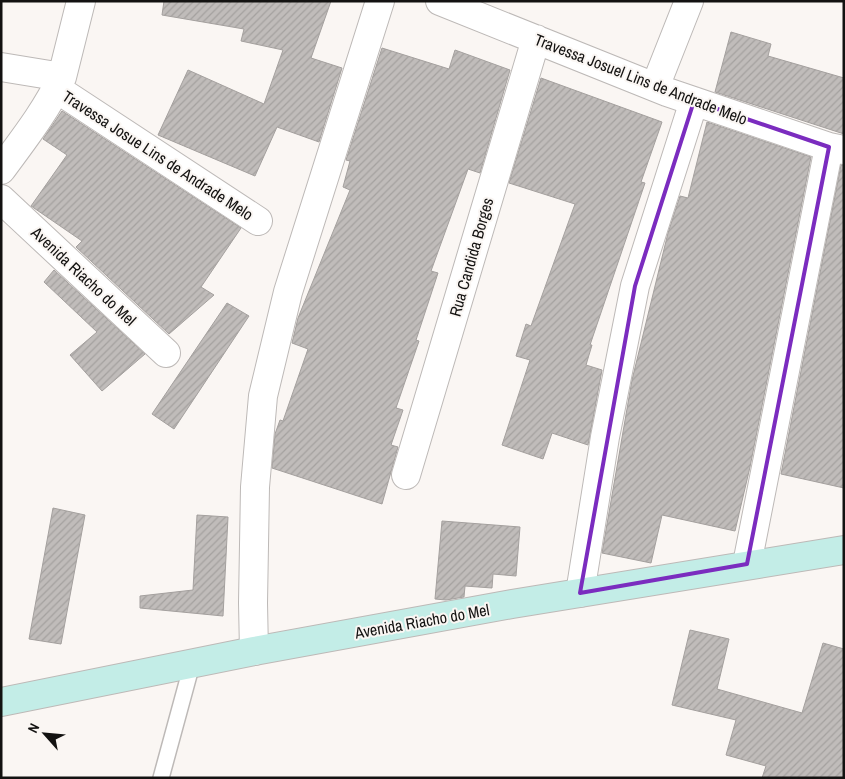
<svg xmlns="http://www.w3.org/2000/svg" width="845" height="779" font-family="'Archivo Narrow',sans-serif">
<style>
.building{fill:url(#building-hatch);stroke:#a4a09e}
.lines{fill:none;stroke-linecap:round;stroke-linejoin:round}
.lane-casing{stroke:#bdb9b7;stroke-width:18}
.street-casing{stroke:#bdb9b7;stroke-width:30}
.secondary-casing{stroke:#bdb9b7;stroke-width:30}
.lane{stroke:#fff;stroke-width:15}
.street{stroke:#fff;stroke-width:28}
.secondary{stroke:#c3ede7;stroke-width:28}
.marked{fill:none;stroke:#7b2cbf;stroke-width:4;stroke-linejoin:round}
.labels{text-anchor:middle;stroke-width:4;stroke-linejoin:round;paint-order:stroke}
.street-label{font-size:16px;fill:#131211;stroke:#faf6f3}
</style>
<defs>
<pattern id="building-hatch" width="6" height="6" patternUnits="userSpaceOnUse" patternTransform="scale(1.25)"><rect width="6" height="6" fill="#c0bcba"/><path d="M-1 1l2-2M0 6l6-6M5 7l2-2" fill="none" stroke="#a4a19f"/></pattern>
</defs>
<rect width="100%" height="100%" fill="#faf6f3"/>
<!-- building -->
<path class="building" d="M164 1H331L311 58 342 68 319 142 277 127 255 176 158 135 188 70 264 104 283 50 241 41 244 29 162 15Z
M731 32 771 44 768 56 844 78V134L715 92Z
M382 48 449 69 455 50 510 70 480 173 468 169 431 271 438 273 416 340 419 341 396 408 403 410 391 445 398 447 382 504 272 468 275 434 280 420 283 421 308 349 292 343 298 318 350 190 343 187 350 161 346 160Z
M541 78 662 122 641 182 645 183 590 345H592L586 365 602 370 588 445 552 433 543 459 502 445 530 360 516 356 526 324 531 326 575 204 509 183Z
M62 111 241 228 201 287 214 295 169 334 76 247 82 241 31 206 67 155 43 139Z
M707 122 811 157 750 467 735 531 662 515 651 563 602 553 632 380 668 233 680 196 688 198Z
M841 165H844V488L781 474Z
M54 270 145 354 102 391 70 355 97 332 44 282Z
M227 303 249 316 174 429 152 414Z
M53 508 85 515 61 644 29 639Z
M197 515 228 517 223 616 140 608V596L193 590Z
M442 521 520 527 516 576 493 574 492 588 465 586 464 597 446 600 435 599Z
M690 630 729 639 717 689 802 713 823 643 844 649V778H762L766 766 726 755 736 720 672 705Z"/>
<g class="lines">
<!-- lane casing -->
<g class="lane-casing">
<path id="lane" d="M161 778 192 664"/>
</g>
<!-- street casing -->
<g class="street-casing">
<path id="street" d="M440 1 667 92 829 147 844 150
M1 67 62 77
M655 87 689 1
M57 89 258 221
M1 170C23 140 46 111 62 77L81 1
M1 199 166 353
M406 475 536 39
M747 564 829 147
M580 593 605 437 635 286 694 101
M254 651 253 603 255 487 263 396 288 292 380 1"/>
</g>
<!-- secondary casing -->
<g class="secondary-casing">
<path id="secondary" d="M1 702 254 651 512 604 844 550"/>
</g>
<!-- lane -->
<use href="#lane" class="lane"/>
<!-- street -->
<use href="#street" class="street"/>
<!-- secondary -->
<use href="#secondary" class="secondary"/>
</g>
<!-- marked area -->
<path class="marked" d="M694 101 829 147 747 564 580 593 635 286Z"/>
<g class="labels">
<!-- street labels -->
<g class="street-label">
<text transform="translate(641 79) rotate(21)" y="6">Travessa Josuel Lins de Andrade Melo</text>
<text transform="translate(158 155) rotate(33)" y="6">Travessa Josue Lins de Andrade Melo</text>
<text transform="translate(471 257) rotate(-74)" y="6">Rua Candida Borges</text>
<text transform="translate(84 276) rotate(43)" y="6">Avenida Riacho do Mel</text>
<text transform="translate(422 621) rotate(-10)" y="6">Avenida Riacho do Mel</text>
</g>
</g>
<!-- border -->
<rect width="845" height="779" fill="none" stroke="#131211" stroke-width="5"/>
<!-- north arrow -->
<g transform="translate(45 734) rotate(297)" stroke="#faf6f3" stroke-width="4" paint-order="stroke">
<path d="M0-4L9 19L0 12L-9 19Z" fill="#131211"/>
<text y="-8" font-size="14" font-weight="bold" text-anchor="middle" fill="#131211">N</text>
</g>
</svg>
